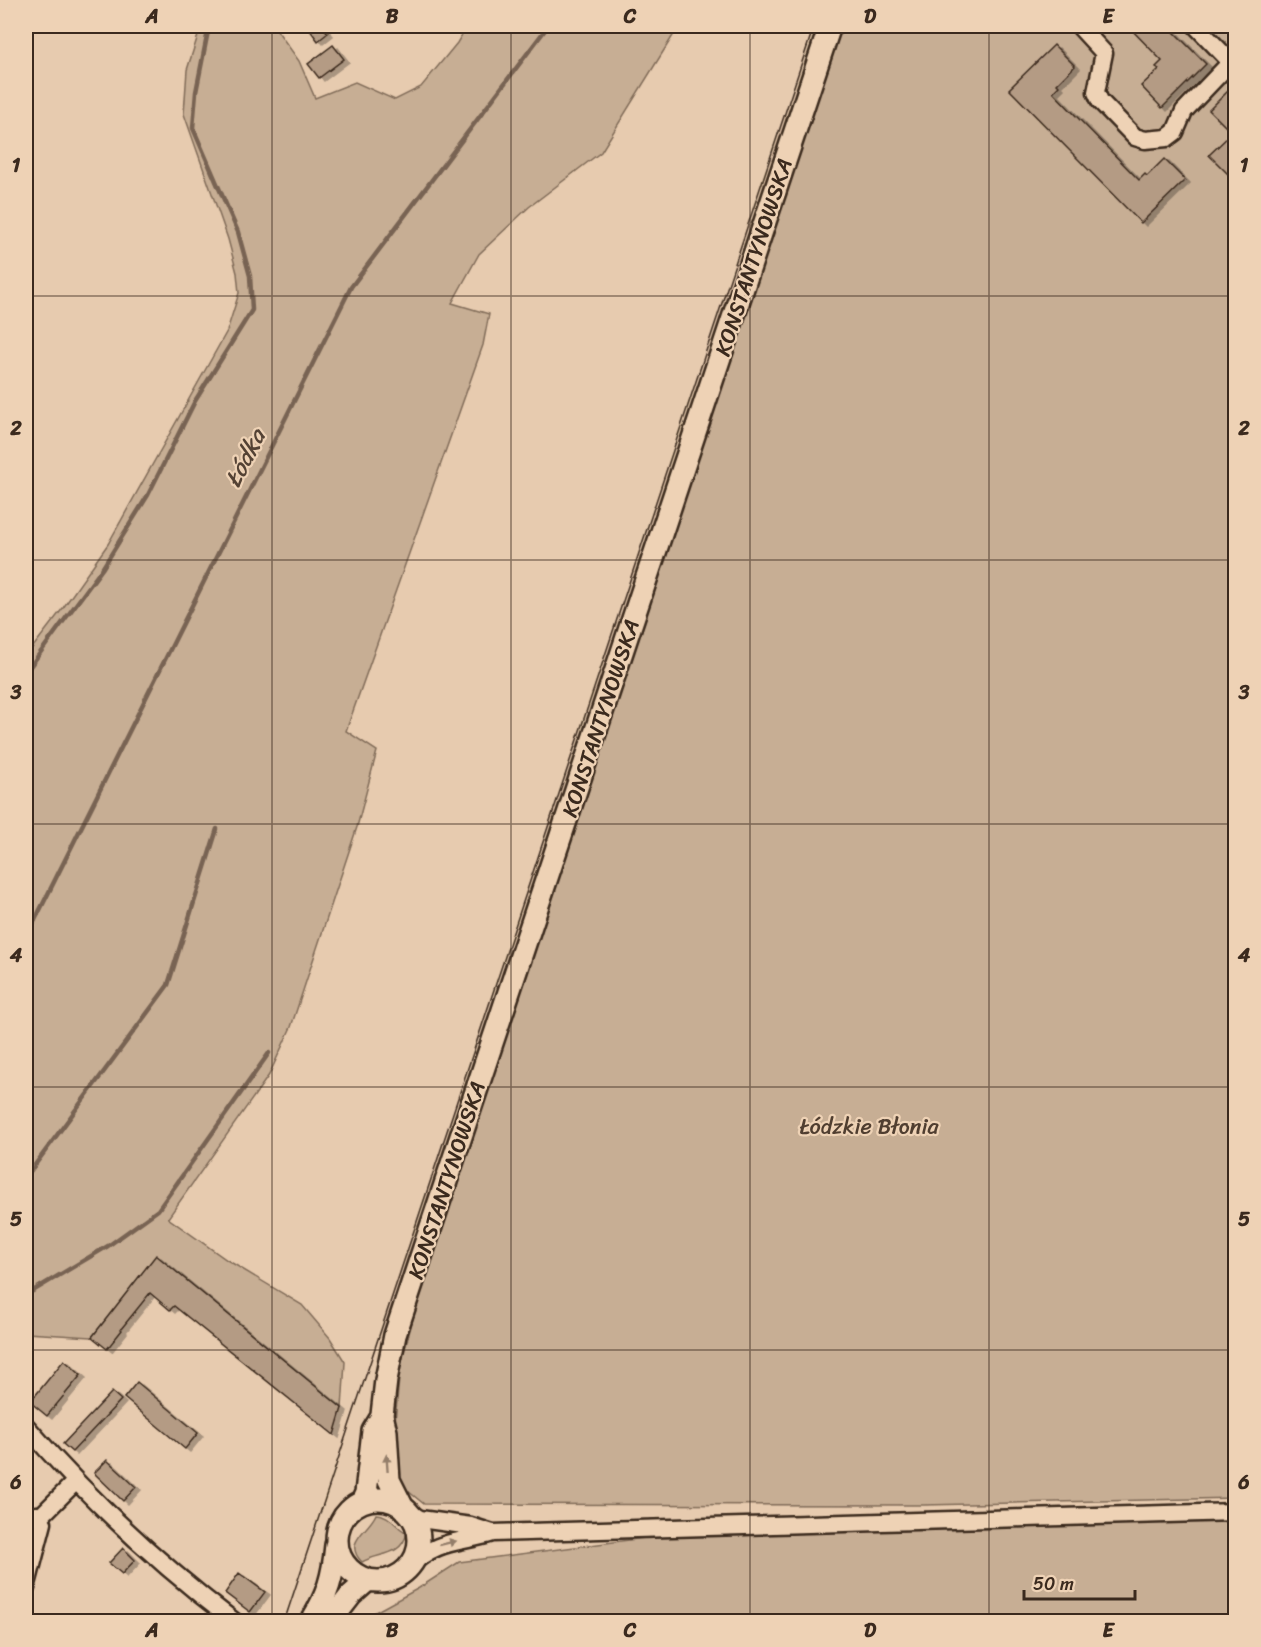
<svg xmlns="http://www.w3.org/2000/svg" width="1261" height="1647" font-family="Sriracha,sans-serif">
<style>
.green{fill:#c7ae94;stroke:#816c59;stroke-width:1.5}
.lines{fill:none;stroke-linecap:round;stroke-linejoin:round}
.stream{stroke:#786352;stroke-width:4.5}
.building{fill:#b49b84;stroke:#3b2a1e;stroke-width:1.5;filter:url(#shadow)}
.minor-casing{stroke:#3b2a1e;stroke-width:21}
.major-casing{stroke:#3b2a1e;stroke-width:26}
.minor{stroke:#eed2b5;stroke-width:16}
.major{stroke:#eed2b5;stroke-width:21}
.tram{stroke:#3b2a1e;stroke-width:1.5}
.oneway{fill:#947e6a}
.grid{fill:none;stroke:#3b2a1e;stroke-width:1.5;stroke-opacity:0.55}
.labels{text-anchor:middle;stroke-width:4.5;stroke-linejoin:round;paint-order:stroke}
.street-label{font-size:22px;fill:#3b2a1e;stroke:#eed2b5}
.park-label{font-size:22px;fill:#503e30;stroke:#eed2b5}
.water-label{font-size:24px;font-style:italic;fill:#544234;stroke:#eed2b5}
.neatline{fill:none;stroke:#3b2a1e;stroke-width:2}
.grid-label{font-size:20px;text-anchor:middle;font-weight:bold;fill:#3b2a1e}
</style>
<defs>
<filter id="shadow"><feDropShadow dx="5" dy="3" stdDeviation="0" flood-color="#0004"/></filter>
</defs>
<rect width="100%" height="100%" fill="#e7cbaf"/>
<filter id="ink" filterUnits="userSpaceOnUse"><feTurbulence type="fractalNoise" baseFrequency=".0167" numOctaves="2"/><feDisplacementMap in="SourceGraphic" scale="12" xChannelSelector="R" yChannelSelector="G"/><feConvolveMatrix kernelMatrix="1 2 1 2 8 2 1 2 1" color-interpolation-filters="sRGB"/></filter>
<g filter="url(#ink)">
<!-- green -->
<path class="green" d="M201 26H274L299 61 315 98 355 82 395 100 421 87 457 43 467 26H679L601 152 529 207 479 254 452 303 489 314 483 345 346 731 377 751 357 827 291 1027 269 1075 168 1218 227 1260 302 1305 330 1338 345 1362 342 1408 156 1256 92 1337 26 1333V656L63 608 108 544 227 331 239 293 237 273 228 239 184 114 187 70Z
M841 26H1235V1498L924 1505 424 1504 408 1491 397 1475 392 1454 400 1368 421 1288Z
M376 1514C390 1514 395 1527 407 1533 401 1557 380 1552 362 1562 342 1542 369 1531 376 1514Z
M1235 1520V1621L357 1622 419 1588 459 1562 668 1535Z"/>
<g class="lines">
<!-- stream -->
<path class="stream" d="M26 672 102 569 148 495 195 401 252 310 250 276 238 232 193 128 196 92 209 26
M26 938 351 287 548 26
M26 1177 168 985 217 829
M26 1295 108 1246 158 1210 269 1053"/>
</g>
<!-- building -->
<path class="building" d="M307 26H322L328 33 318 41Z
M1128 26H1168L1206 64 1162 108 1141 86 1159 69 1156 67 1162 61Z
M333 45 344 59 319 78 308 64Z
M1054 45 1075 66 1057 84 1059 86 1053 92 1080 120 1139 180 1145 174 1147 176 1164 159 1185 180 1141 223 1009 89Z
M1230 89 1236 95V182L1209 155 1232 133 1209 110Z
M156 1255 342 1408 334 1435 174 1306 170 1310 150 1293 121 1329 122 1330 107 1349 92 1337Z
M64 1360 81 1375 47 1416 30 1402Z
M137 1382 198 1433 185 1449 124 1398Z
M112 1392 121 1400 72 1452 63 1444Z
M107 1460 136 1487 123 1501 94 1473Z
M123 1548 135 1560 122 1574 109 1563Z
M239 1573 265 1592 250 1612 225 1593Z"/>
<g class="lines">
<!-- minor casing -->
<g class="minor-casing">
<path id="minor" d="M1080 27 1104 53 1096 92 1100 101 1135 137 1145 140 1167 138 1175 132 1184 111 1229 64 1227 58 1196 26
M26 1426C88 1498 159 1564 235 1622
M408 1512 420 1519 471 1526 493 1533
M26 1516 37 1515 43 1523 26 1588
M40 1517 76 1481
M409 1566C439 1539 456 1544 493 1533L1236 1512"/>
</g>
<!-- major casing -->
<g class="major-casing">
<path id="major" d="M337 1540a41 41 0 1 1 82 0a41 41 0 1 1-82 0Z
M362 1502 366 1493 373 1431 381 1418
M403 1508 389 1480 386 1432 382 1415 386 1380 395 1335 830 26
M311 1622C328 1595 333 1576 336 1545
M330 1622 351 1595 368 1580"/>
</g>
<!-- minor -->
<use href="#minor" class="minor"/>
<!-- major -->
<use href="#major" class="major"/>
<!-- tram -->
<path class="tram" d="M284 1622 814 26"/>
</g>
<!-- one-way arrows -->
<defs><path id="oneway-solid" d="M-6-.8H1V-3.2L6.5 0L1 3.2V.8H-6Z" transform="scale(1.5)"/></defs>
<g class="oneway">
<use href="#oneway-solid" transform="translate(387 1463) rotate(-94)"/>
<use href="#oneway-solid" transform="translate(448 1543) rotate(-14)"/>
</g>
</g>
<!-- grid -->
<path class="grid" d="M272 26V1622M511 26V1622M750 26V1622M989 26V1622M26 296H1236M26 560H1236M26 824H1236M26 1087H1236M26 1350H1236"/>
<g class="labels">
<!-- street labels -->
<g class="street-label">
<text transform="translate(753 257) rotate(-72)" y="8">KONSTANTYNOWSKA</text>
<text transform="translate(600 718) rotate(-72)" y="8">KONSTANTYNOWSKA</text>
<text transform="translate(446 1180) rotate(-72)" y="8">KONSTANTYNOWSKA</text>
</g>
<!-- park labels -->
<g class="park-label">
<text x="869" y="1134">Łódzkie Błonia</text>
</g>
<!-- water labels -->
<g class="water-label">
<text transform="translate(245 458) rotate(-63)" y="8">Łódka</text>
</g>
</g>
<!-- margin -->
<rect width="1261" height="1647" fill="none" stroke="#eed2b5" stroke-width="66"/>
<!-- scale -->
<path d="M1024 1590v9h111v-9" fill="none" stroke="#3b2a1e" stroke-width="3"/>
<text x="1033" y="1590" font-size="18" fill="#3b2a1e" stroke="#eed2b5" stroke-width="4.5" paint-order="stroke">50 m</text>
<rect x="33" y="33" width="1195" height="1581" class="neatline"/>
<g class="grid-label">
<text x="152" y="23">A</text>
<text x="392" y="23">B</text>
<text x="630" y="23">C</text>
<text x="870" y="23">D</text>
<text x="1108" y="23">E</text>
<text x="16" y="172">1</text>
<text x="1244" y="172">1</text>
<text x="16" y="435">2</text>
<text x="1244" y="435">2</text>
<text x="16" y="699">3</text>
<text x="1244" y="699">3</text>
<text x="16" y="962">4</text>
<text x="1244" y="962">4</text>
<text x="16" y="1226">5</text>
<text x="1244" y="1226">5</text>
<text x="16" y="1489">6</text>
<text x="1244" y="1489">6</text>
<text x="152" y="1637">A</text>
<text x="392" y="1637">B</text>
<text x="630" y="1637">C</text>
<text x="870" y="1637">D</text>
<text x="1108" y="1637">E</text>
</g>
</svg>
